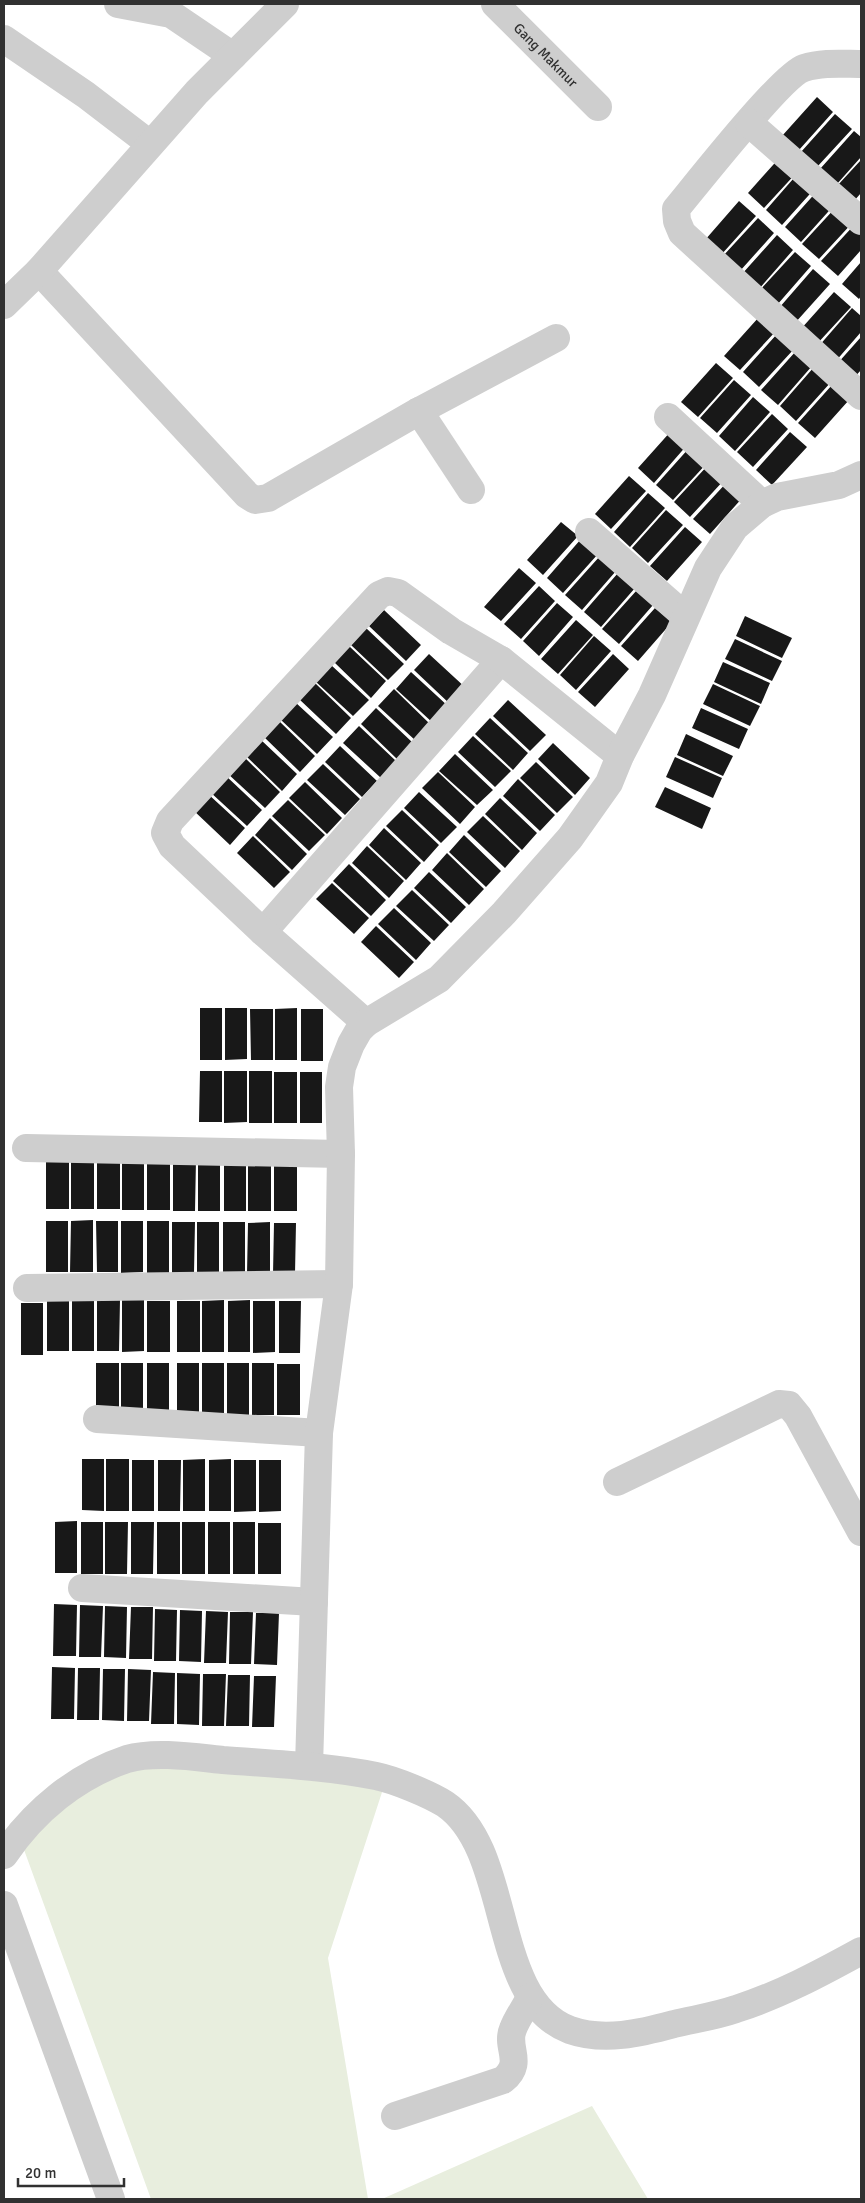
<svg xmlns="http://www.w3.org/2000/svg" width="865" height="2203" font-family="Signika,sans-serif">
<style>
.green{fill:#e8eede}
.building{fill:#181818}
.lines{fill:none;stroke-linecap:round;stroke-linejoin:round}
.minor{stroke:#cecece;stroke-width:28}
.labels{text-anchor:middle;stroke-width:5;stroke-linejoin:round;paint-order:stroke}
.street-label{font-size:14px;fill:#313131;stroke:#fff}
</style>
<rect width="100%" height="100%" fill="#fff"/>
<!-- green -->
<path class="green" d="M169 1753 385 1783 328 1958 368 2199H151L19 1836 70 1781Z
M592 2106 648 2199H382Z"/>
<!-- building -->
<path class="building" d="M817 97 833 112 799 150 782 136Z
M835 114 852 129 817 167 801 152Z
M854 131 861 137V157L837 184 820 169Z
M782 155 799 170 764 208 748 193Z
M861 160V193L854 201 837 186Z
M800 171 817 186 782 225 766 210Z
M819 189 836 203 801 242 785 227Z
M739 201 756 216 721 255 705 240Z
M837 206 854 221 819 259 802 244Z
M758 218 774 233 740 271 723 256Z
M856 223 861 228V250L838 276 821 261Z
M777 235 793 250 759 289 742 274Z
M795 252 811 266 777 305 760 290Z
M861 262V296L859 299 842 284Z
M813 269 830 284 795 323 779 308Z
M834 292 851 307 816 345 800 330Z
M852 308 861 316V332L835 362 818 347Z
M759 317 775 332 740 370 724 356Z
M777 334 794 349 759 387 743 372Z
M861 337V370L853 379 837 364Z
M796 351 812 366 778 405 761 390Z
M716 363 733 378 698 417 681 402Z
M814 367 831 382 796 421 780 406Z
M734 380 751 395 717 433 700 418Z
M832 385 849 400 815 438 798 423Z
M753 397 770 412 735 451 719 436Z
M772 414 788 429 753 467 737 452Z
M672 430 688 444 654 483 638 468Z
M790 432 807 447 772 485 756 470Z
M690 447 708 462 673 500 656 485Z
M709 464 725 479 690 517 674 502Z
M629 476 646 491 611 529 595 514Z
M728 481 744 496 710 534 693 519Z
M648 493 665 508 630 547 614 532Z
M666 510 683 525 648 563 632 548Z
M561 522 578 536 543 575 527 560Z
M685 527 702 542 667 581 650 566Z
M581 539 598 554 563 593 547 578Z
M600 556 616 571 582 610 565 595Z
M519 568 536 583 501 621 484 607Z
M618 573 635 588 601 627 584 612Z
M539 586 555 601 521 639 504 624Z
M637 590 653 605 619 644 602 629Z
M557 603 573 617 539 656 523 641Z
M655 608 672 622 638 661 621 646Z
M384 610 421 645 406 661 369 626Z
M745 616 792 638 782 658 736 636Z
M576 620 593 635 558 674 541 659Z
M366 628 404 664 388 680 351 645Z
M594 636 611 651 576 690 560 675Z
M735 639 782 661 772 681 725 659Z
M349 646 386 681 371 698 334 662Z
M429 654 467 689 451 705 414 670Z
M613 654 629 669 595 707 578 692Z
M723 662 770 683 761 704 714 682Z
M331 665 369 700 353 716 315 681Z
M411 672 449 707 433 723 396 689Z
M314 682 351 718 336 734 299 699Z
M713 684 760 706 750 726 703 704Z
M394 689 431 725 416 741 378 706Z
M508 700 546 735 530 751 493 716Z
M295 702 333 737 317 754 280 719Z
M376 708 413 743 398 760 361 724Z
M701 708 748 729 739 749 692 728Z
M490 718 528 753 513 770 475 734Z
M278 720 315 756 300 772 263 736Z
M359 726 396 761 381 778 343 743Z
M686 734 733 756 723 776 677 755Z
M473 736 511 771 495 787 458 752Z
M260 739 297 774 282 791 245 755Z
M553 743 590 778 575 795 538 759Z
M340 746 377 781 362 797 325 762Z
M455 754 493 790 477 805 439 771Z
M243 756 280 792 265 808 227 773Z
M675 757 722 778 713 798 666 777Z
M536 762 573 797 557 813 520 778Z
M323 764 360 799 345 815 307 780Z
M438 772 475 807 460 824 422 788Z
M225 775 262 810 247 826 209 791Z
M518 779 555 815 540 831 503 796Z
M305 782 342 818 327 834 289 798Z
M665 787 711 808 702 829 655 807Z
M419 792 457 827 441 843 404 808Z
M207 793 245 828 230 845 192 809Z
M500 798 537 833 522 850 485 814Z
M288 800 325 835 309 851 272 816Z
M402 810 439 845 424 862 386 826Z
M483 816 520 851 505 868 467 832Z
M270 818 307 854 292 870 255 835Z
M384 828 421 863 406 880 369 845Z
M464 835 501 871 486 887 449 852Z
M253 836 290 872 274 888 237 853Z
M367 846 404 881 389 898 352 863Z
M447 853 484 889 469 905 432 870Z
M349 864 386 900 371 916 333 881Z
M429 872 466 907 451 923 414 888Z
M332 883 369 918 354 934 316 899Z
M412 890 449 925 434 941 396 906Z
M394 908 431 943 416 960 378 924Z
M376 926 414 962 399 978 361 942Z
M200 1008H222V1060H200Z
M225 1008H247V1059L225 1060Z
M297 1008V1060H275V1009Z
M250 1009H273V1060H251Z
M301 1009H323V1061H301Z
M200 1071H222V1122H199Z
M224 1071H247V1122L224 1123Z
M249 1071H272V1123H249Z
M274 1072H297V1123H274Z
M300 1072H322V1123H300Z
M46 1158H69V1209H46Z
M71 1158H94V1209H71Z
M97 1158H120V1209H97Z
M122 1158H144V1210H122Z
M147 1158 170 1159V1210H147Z
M173 1159H196L195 1211H173Z
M198 1159H220V1211H198Z
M224 1159H246V1211H224Z
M248 1160H271V1211H248Z
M274 1160H297V1211H274Z
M93 1220V1272H70L71 1221Z
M46 1221H68V1272H46Z
M96 1221H118V1272H97Z
M121 1221H143V1272L121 1273Z
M147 1221H169V1273H147Z
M172 1222H195L194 1273 172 1274Z
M197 1222H219V1273H197Z
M223 1222H245V1273L223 1274Z
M270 1222V1274H247L248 1223Z
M274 1223H296L295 1274 273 1275Z
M47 1300H69V1351H47Z
M72 1300H94V1351H72Z
M97 1300H120L119 1351H97Z
M122 1300H144V1351L122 1352Z
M224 1300V1352H202V1301Z
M250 1300V1352H228V1301Z
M147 1301H170V1352H147Z
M177 1301H200V1352H177Z
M253 1301H275V1352L253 1353Z
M279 1301H301L300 1353H279Z
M21 1303H43V1355H21Z
M96 1363H119V1414H96Z
M121 1363H143V1415H121Z
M147 1363H169V1415H147Z
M177 1363H199V1415H177Z
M202 1363H224V1415H202Z
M227 1363H249V1415H227Z
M252 1363H274V1415H252Z
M277 1364H300V1415H277Z
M82 1459H104V1511L82 1510Z
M106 1459H129V1511H106Z
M205 1459V1511H183V1460Z
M231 1459V1511H209V1460Z
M132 1460H154V1511H132Z
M158 1460H181L180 1511H158Z
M234 1460H256V1511L234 1512Z
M259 1460H281V1511L259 1512Z
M77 1521V1573H55V1522Z
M81 1522H103V1574H81Z
M105 1522H128L127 1574H105Z
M131 1522H154L153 1574H131Z
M157 1522H180V1574H157Z
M182 1522H205V1574H182Z
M208 1522H230V1574H208Z
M233 1522H255V1574H233Z
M258 1523H281V1574H258Z
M54 1604 77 1605 76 1656H53Z
M80 1605 103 1606 101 1657H79Z
M105 1606 127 1607 126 1658 104 1657Z
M131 1607H153L152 1659H129Z
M155 1609 177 1610 176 1661H154Z
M180 1610 202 1611 201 1662 179 1661Z
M206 1611 228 1612 226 1663H204Z
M230 1612H253L251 1664H229Z
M256 1613H279L277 1665 254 1664Z
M52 1667 75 1668 74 1719H51Z
M78 1668H100L99 1720H77Z
M103 1669H125L124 1721 102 1720Z
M128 1669 151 1670 149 1721H127Z
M153 1672 175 1673 174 1724H151Z
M177 1673 200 1674 199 1725 177 1724Z
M203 1674H226L224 1726H202Z
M228 1675H250L249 1726H226Z
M254 1676H276L274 1727H252Z"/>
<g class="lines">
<!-- minor -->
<g class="minor">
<path d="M118 4 171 14 233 56"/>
<path id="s1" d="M495 4 598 107"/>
<path d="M4 39 86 95 150 144"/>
<path d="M861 64C843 64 822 62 804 68 782 75 696 185 676 209L677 221 682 233 861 396"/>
<path d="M749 123 861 221"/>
<path d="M39 271 247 495 255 500 268 498 419 411 556 338"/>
<path d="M4 305 39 271 197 92 285 4"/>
<path d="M419 411 471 490"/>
<path d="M668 417 762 504"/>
<path d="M589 532 685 616"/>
<path d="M263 932 501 660"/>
<path d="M366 1023 263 932 172 846 165 833 170 821 379 595 388 591 398 593 451 631 501 660 620 756"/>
<path d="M26 1148 341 1154"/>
<path d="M27 1288 339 1284"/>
<path d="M97 1419 319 1433"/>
<path d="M617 1482 779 1404 789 1405 798 1416 861 1532"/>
<path d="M82 1588 314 1602"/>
<path d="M309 1766 319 1433 339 1284 341 1154 339 1087 342 1067 351 1044 359 1030 366 1023 439 979 504 913 570 838 609 783 620 756 652 695 708 568 735 527 762 504 777 497 839 485 861 475"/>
<path d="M4 1855C34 1811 76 1776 127 1759 155 1751 194 1757 223 1760 274 1764 326 1766 376 1776 395 1780 429 1794 445 1804 514 1851 489 2000 570 2030 604 2042 641 2033 674 2024 695 2019 716 2016 736 2009 780 1995 821 1973 861 1951"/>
<path d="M4 1905 111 2199"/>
<path d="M395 2116 503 2080C525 2062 505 2048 513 2029 517 2018 525 2008 530 1997"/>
</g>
</g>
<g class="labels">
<!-- street labels -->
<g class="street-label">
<text dy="5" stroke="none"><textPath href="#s1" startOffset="72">Gang Makmur</textPath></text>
</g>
</g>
<!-- border -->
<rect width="865" height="2203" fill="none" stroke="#313131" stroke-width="10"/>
<!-- scale -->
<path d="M18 2178v8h106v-8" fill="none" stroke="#313131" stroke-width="2.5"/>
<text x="25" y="2178" font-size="15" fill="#313131" stroke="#ffffff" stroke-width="4" paint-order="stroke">20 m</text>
</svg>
